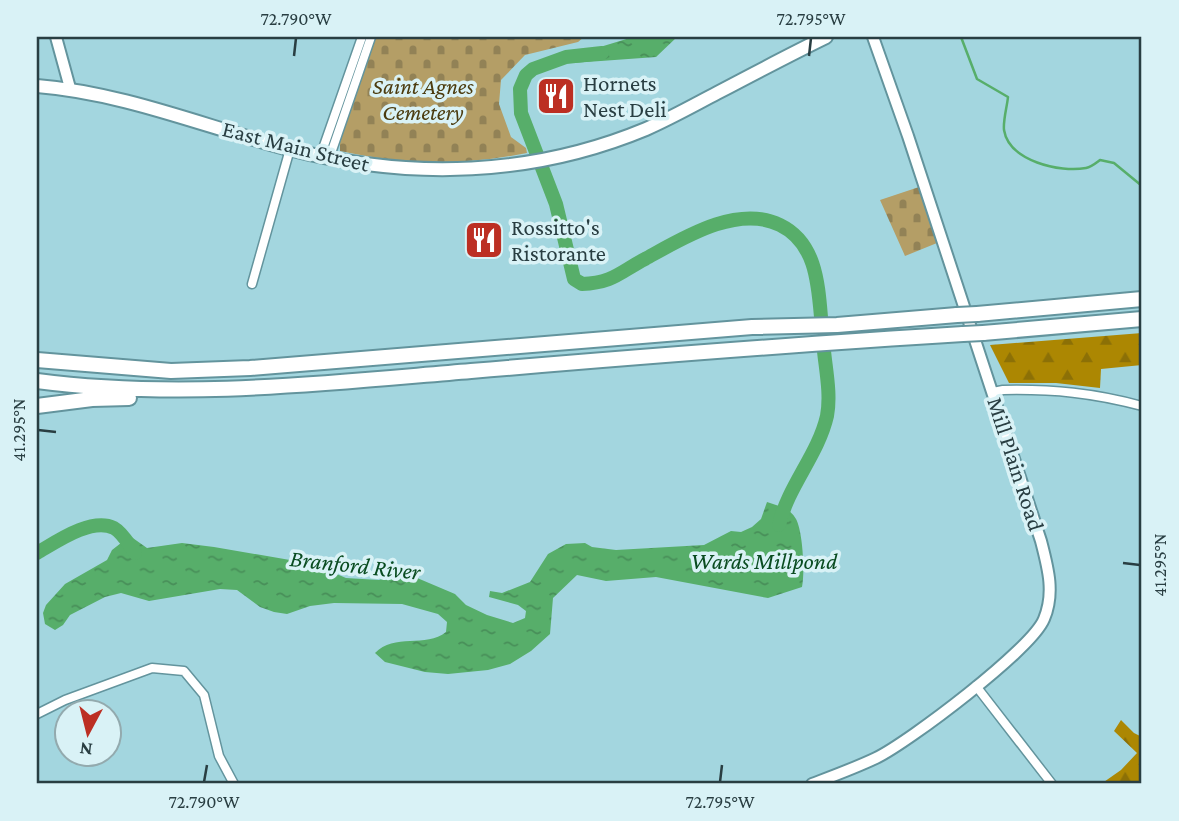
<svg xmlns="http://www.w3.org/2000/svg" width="1179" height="821" font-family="'Crimson Pro',serif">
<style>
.forest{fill:url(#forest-firs)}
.cemetery{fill:url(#cemetery-stones)}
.water{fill:url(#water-ripples)}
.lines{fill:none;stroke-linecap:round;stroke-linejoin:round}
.stream{stroke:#57ae6a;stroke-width:2.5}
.river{stroke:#57ae6a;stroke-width:14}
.street-casing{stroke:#63949d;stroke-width:11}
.secondary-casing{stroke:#63949d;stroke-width:14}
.primary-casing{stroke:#63949d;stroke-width:16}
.highway-casing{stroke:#63949d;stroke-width:18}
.street{stroke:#fff;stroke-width:8}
.secondary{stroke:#fff;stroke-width:10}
.primary{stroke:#fff;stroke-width:12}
.highway{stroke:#fff;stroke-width:14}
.highway-bridge-casing{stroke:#63949d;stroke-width:18;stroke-linecap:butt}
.highway-bridge{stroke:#fff;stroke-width:14}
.ticks{fill:none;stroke:#293e42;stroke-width:2.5}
.labels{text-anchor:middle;stroke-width:7;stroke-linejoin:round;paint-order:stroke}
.poi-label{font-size:23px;fill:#293e42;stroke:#d9f2f6;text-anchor:start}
.park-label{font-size:23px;font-style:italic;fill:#4b3b0e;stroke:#d9f2f6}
.street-label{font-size:23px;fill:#293e42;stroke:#d9f2f6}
.water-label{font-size:24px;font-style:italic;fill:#094c20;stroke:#d9f2f6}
.neatline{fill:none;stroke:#293e42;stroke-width:2.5}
.ticks-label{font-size:18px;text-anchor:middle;fill:#293e42}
</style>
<defs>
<pattern id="forest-firs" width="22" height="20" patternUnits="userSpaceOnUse" patternTransform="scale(1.75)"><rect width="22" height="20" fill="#ac8702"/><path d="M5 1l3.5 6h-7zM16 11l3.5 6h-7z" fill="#8c7006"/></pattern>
<pattern id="cemetery-stones" width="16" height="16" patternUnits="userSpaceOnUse" patternTransform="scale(1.75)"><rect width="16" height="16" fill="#b49e66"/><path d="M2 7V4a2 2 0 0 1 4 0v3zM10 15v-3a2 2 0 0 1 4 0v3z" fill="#928256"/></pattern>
<pattern id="water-ripples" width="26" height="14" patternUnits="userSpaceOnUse" patternTransform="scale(1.75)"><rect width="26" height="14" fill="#57ae6a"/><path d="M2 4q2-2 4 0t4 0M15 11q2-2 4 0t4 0" fill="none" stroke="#488f59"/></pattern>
</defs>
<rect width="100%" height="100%" fill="#a3d6df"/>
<!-- forest -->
<path class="forest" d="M1142 333V365L1101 369 1100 388 1056 383H1009L990 345Z
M1121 720 1134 733 1142 737V784H1101L1121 770 1137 753 1114 731Z"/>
<!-- cemetery -->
<path class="cemetery" d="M375 37H584L578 42 525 55 501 80 499 104 511 137 526 148 527 153C462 166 404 165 340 151V138Z
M919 187 937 243 905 256 880 200Z"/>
<!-- water -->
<path class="water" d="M633 37H677L656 57 573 63 587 51Z
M767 502C778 506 790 508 796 519 803 532 805 573 802 587L768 598 656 577 606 581 577 575 553 598 550 634 531 651 510 664 488 670 448 674 425 672 385 662 375 653C394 633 426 648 446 632L447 622 438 614 402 604 334 603 310 606 287 614 274 612 260 607 237 590 220 589 149 601 121 593 105 597 70 615 63 625 55 630 45 624 43 613 46 605 65 584 107 560 112 550 130 536 147 548 182 543 214 547 313 564 346 578 379 580 403 572 455 594 466 605 487 615 513 623 525 618 526 611 518 605 489 597 490 591 502 593 530 582 548 554 566 544 585 543 592 547 616 550 704 545 731 531 741 532 752 527 761 519Z"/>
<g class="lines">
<!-- stream -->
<path class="stream" d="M961 37 977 79 1008 97C1007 107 1003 120 1004 130 1009 161 1060 173 1086 168 1091 167 1096 163 1100 160L1114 163 1142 186"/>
<!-- river -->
<path class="river" d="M602 53 566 57 533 69 526 75 520 89 521 113 556 204 574 279 582 284C613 283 620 272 645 259 683 238 737 204 780 225 815 242 818 281 821 317
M779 525C788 486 818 455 827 416 831 395 826 371 824 351
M37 553C56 542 91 517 114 528 123 533 129 545 135 553"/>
<!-- street casing -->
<g class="street-casing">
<path id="street" d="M320 157 362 37
M329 159 371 37
M252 284 290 149
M993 392 1003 390C1053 389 1094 393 1142 406
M976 686 1052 784
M37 714 65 700 152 668 184 671 204 695 219 756 234 784"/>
</g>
<!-- secondary casing -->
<g class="secondary-casing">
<path id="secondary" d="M56 37 70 88
M812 784C833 776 855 768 876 758 909 742 1032 649 1044 619 1055 593 1048 568 1041 541L908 136 873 37"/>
</g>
<!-- primary casing -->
<g class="primary-casing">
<path id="primary" d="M37 86C125 93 208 128 293 150 412 180 533 176 646 129 671 118 694 105 717 93 753 74 789 55 826 37"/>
</g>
<!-- highway casing -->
<g class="highway-casing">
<path id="highway" d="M977 314 1142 299
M983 333 1142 319
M37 360 171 371 250 368 752 327 837 325 957 315
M37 381C182 400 326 383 471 371 635 357 799 344 963 334
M37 406 92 399 129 398"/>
</g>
<!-- street -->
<use href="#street" class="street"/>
<!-- secondary -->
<use href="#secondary" class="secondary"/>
<!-- primary -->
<use href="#primary" class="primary"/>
<!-- highway -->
<use href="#highway" class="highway"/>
<!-- highway-bridge casing -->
<g class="highway-bridge-casing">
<path id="highway-bridge" d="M957 315 977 314
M963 334 983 333"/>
</g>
<!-- highway-bridge -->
<use href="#highway-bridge" class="highway-bridge"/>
</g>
<!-- ticks -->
<path class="ticks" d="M294 56 296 38M809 56 811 38M38 430 56 432M1123 563 1140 565M204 782 207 765M720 782 722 765"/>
<!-- icons -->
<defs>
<g id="restaurant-square" transform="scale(2.0125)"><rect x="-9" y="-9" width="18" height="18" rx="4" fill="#bc2f23" stroke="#d9f2f6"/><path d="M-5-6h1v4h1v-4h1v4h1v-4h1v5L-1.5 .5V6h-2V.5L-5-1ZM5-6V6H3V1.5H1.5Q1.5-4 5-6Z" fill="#fff"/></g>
</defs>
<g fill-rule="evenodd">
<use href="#restaurant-square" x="556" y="96"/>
<use href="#restaurant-square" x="484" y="240"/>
</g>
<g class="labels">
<!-- poi labels -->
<g class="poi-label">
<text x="583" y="91">Hornets<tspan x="583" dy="26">Nest Deli</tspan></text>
<text x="511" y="235">Rossitto's<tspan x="511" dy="26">Ristorante</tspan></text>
</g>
<!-- park labels -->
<g class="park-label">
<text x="423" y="94">Saint Agnes<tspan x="423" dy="26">Cemetery</tspan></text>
</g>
<!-- street labels -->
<g class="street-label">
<text transform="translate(296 146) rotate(14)" y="8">East Main Street</text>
<text transform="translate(1016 464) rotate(72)" y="8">Mill Plain Road</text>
</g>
<!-- water labels -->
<g class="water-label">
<text x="764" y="569">Wards Millpond</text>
<text transform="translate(355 565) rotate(6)" y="8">Branford River</text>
</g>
</g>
<!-- border -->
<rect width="1179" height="821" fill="none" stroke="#d9f2f6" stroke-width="77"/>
<!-- north arrow -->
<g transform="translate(88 733) rotate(187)"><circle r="33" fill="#d9f2f6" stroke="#93aaae" stroke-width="2"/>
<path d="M0-5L12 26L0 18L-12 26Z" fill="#bc2f23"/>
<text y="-10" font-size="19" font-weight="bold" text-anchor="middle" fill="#293e42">N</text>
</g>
<rect x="38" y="38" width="1102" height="744" class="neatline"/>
<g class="ticks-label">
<text x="296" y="25">72.790°W</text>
<text x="811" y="25">72.795°W</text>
<text transform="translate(19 430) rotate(-90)" y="6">41.295°N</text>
<text transform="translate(1160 565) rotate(-90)" y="6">41.295°N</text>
<text x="204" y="808">72.790°W</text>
<text x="720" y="808">72.795°W</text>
</g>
</svg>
